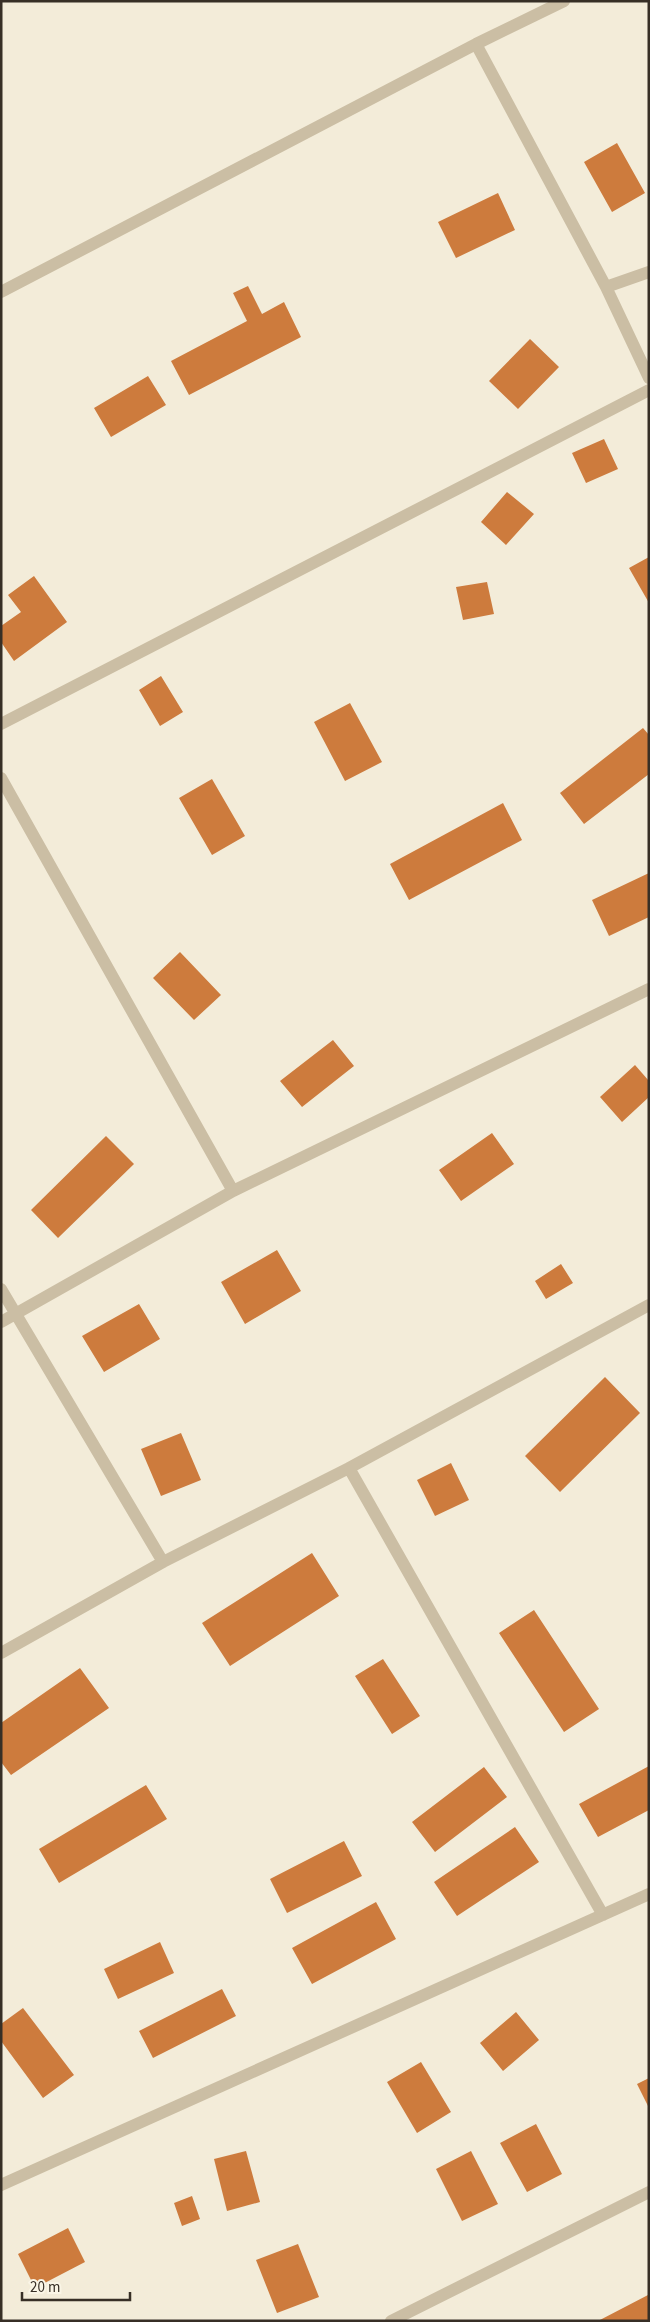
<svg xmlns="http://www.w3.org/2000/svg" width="650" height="2322" font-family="'Source Sans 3',sans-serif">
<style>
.building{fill:#cd7b3d}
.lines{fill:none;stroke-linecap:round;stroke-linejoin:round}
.minor{stroke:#cbbea4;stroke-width:12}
</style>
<rect width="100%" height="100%" fill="#f3ecd9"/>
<!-- building -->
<path class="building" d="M617 143 645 193 612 212 584 162Z
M498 193 515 230 456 258 438 222Z
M248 286 262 314 284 302 301 337 189 395 171 361 247 321 233 293Z
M530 339 559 367 518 409 489 381Z
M148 376 166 405 111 437 94 408Z
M604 439 618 469 586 483 572 453Z
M507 492 534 514 506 545 481 522Z
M649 557V603L629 568Z
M34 576 67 622 14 661 1 642V626L21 612 8 595Z
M487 582 494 614 463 620 456 587Z
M161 676 183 712 160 726 139 690Z
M350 703 382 762 345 781 314 722Z
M643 728 649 735V774L584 824 560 793Z
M212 779 245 836 212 855 179 798Z
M503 803 522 840 409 900 390 864Z
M649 873V917L609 936 592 900Z
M180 952 221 995 194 1020 153 978Z
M333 1040 354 1066 302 1107 280 1081Z
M635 1065 649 1081V1097L622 1122 600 1097Z
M492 1133 514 1164 461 1201 439 1170Z
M106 1136 134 1164 58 1238 31 1210Z
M277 1250 301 1291 245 1324 221 1282Z
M561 1264 573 1283 546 1299 535 1281Z
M139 1304 160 1339 104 1372 82 1336Z
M605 1377 640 1413 560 1492 525 1456Z
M181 1433 201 1480 161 1496 141 1449Z
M451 1463 469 1500 435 1516 417 1480Z
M312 1553 339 1596 230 1666 202 1623Z
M534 1610 599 1709 564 1732 499 1633Z
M383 1659 420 1716 392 1734 355 1676Z
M80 1668 109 1708 11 1775 1 1762V1723Z
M649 1766V1810L598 1837 579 1804Z
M484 1767 507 1797 435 1852 412 1822Z
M146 1785 167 1819 59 1883 39 1849Z
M515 1827 539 1862 457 1916 434 1882Z
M344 1841 362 1876 287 1913 270 1879Z
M376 1902 396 1939 312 1984 292 1948Z
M160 1942 174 1973 118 1999 104 1969Z
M222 1989 236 2016 153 2058 139 2031Z
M23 2008 74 2075 43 2098 1 2041V2024Z
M516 2012 539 2040 503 2071 480 2043Z
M421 2062 451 2112 417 2133 387 2082Z
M649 2078V2108L637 2084Z
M536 2124 562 2174 527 2192 500 2143Z
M246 2151 260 2202 227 2211 214 2159Z
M471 2151 498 2204 462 2221 436 2169Z
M192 2196 200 2219 182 2226 174 2203Z
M68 2228 85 2262 35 2288 18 2254Z
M298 2244 319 2297 277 2313 256 2260Z
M648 2295 649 2321H598Z"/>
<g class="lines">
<!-- minor -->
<path class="minor" d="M476 44 606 287 649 378
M606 287 649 272
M1 292 476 44 564 1
M1 724 649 390
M1 778 233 1191
M1 1289 163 1562
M1 1322 233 1191 649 989
M349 1468 603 1915
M1 1653 163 1562 349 1468 649 1305
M1 2185 649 1894
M391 2321 649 2192"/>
</g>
<!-- border -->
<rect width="650" height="2322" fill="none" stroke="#372f26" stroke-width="5"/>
<!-- scale -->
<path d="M22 2292v8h108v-8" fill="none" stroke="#372f26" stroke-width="2.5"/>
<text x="30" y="2292" font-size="15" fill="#372f26" stroke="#faf5e6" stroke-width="4" paint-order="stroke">20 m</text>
</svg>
